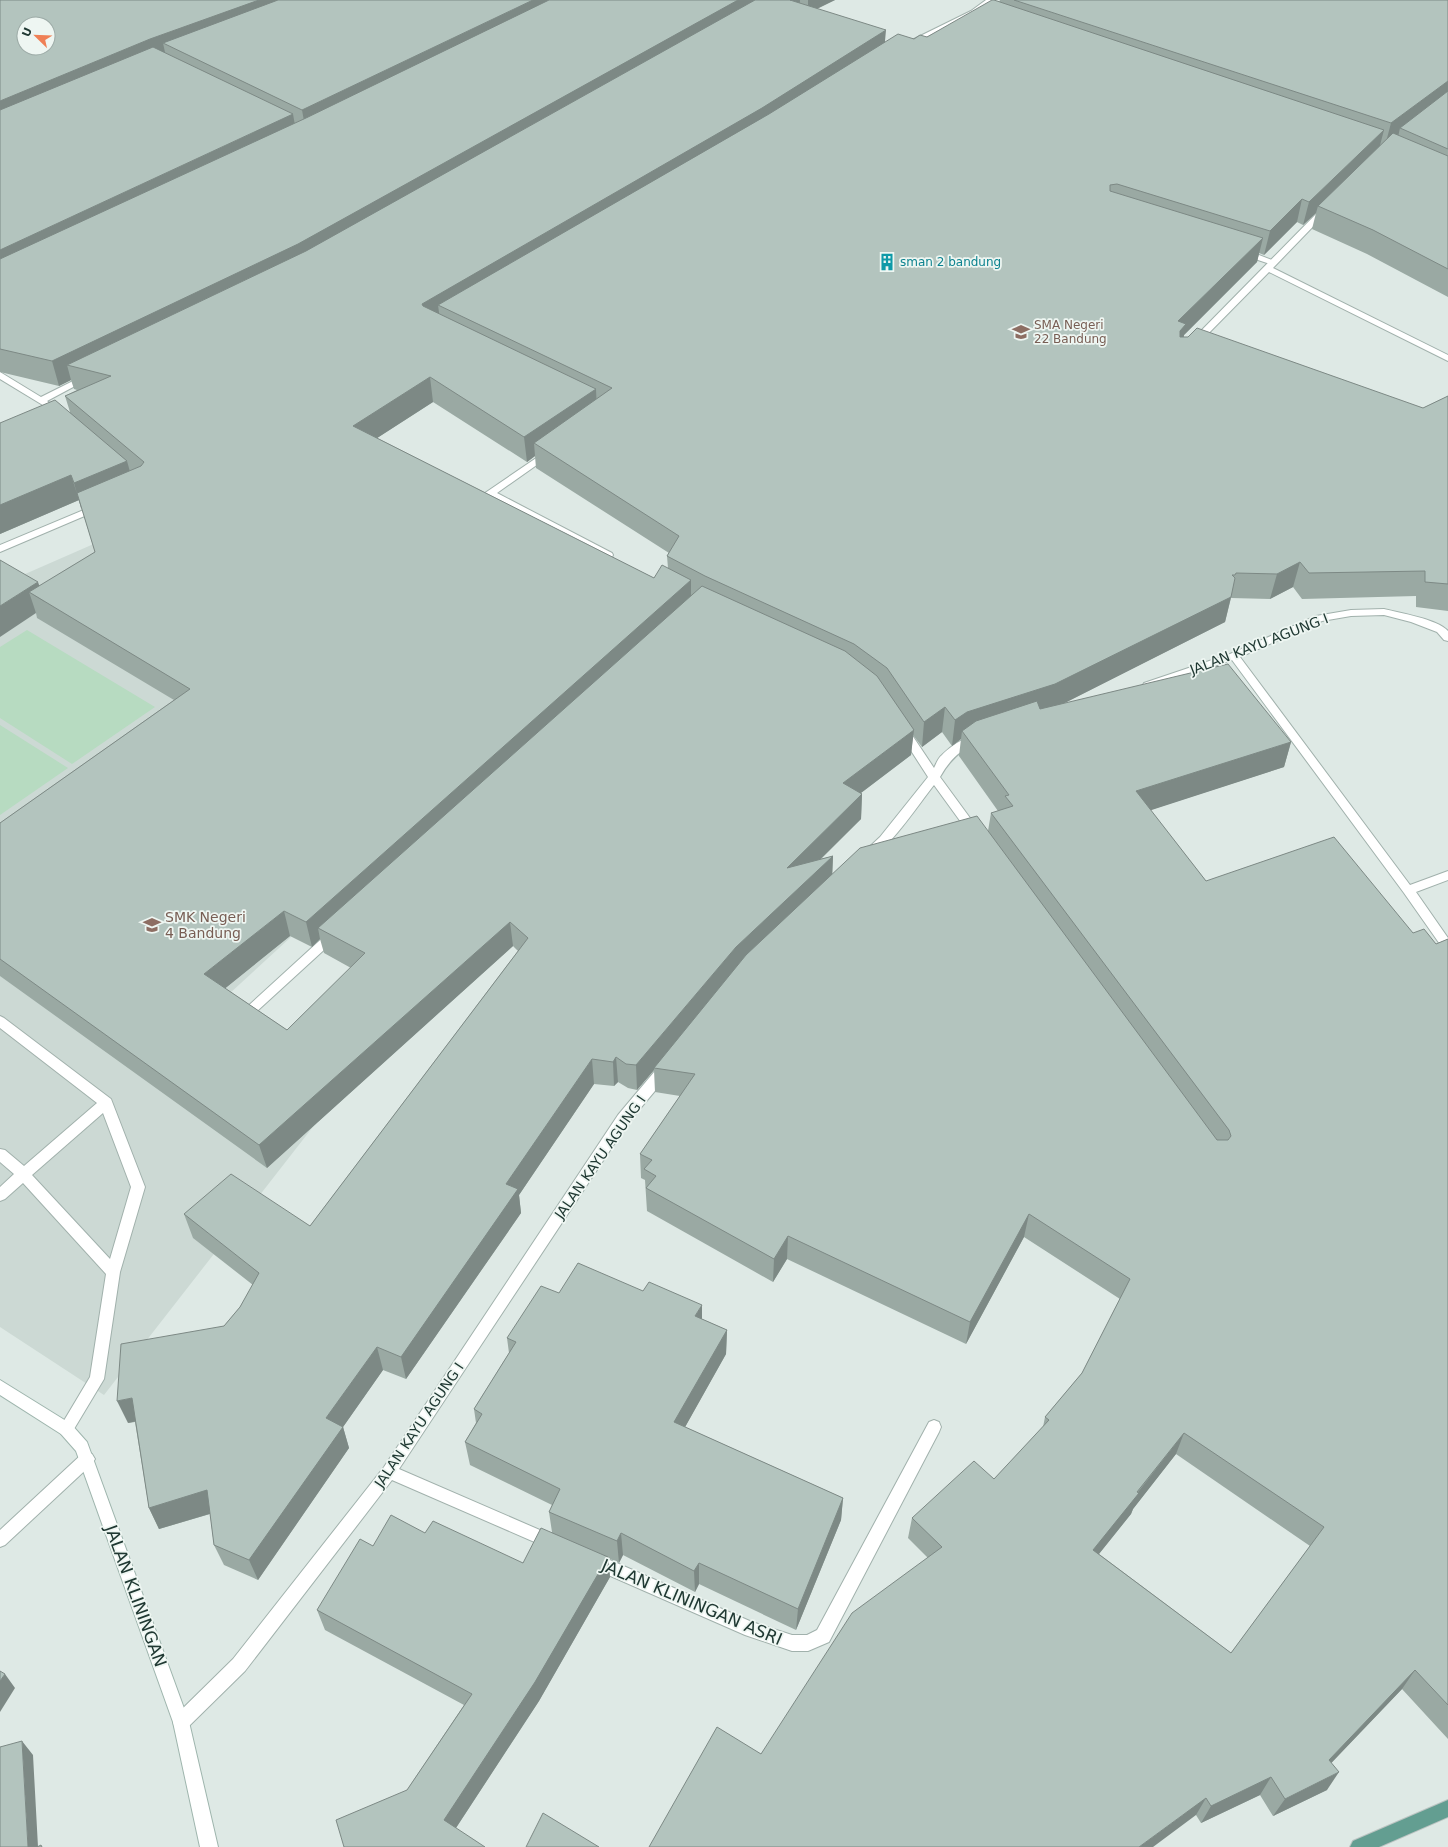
<svg xmlns="http://www.w3.org/2000/svg" width="1448" height="1847" font-family="'DejaVu Sans',sans-serif">
<style>
.built{fill:#ccd9d4}
.green{fill:#b7dbc1}
.lines{fill:none;stroke-linecap:round;stroke-linejoin:round}
.lane-casing{stroke:#a1b1ac;stroke-width:2}
.street-casing{stroke:#a1b1ac;stroke-width:2}
.secondary-casing{stroke:#9eb5ad;stroke-width:2}
.primary-casing{stroke:#bcc4c2;stroke-width:2}
.lane{fill:#fff;fill-rule:evenodd}
.street{fill:#fff;fill-rule:evenodd}
.secondary{fill:#fff;fill-rule:evenodd}
.primary{fill:#639e91;fill-rule:evenodd}
.wall{fill:#9aa9a3;fill-rule:evenodd}
.shaded-wall{fill:#7d8985}
.building{fill:#b3c4be;stroke:#7d8985;fill-rule:evenodd}
.labels{text-anchor:middle;stroke-width:3.5;stroke-linejoin:round;paint-order:stroke}
.far-culture-label{font-size:12px;fill:#0d838f;stroke:#eef6f2;text-anchor:start}
.far-education-label{font-size:12px;fill:#785e54;stroke:#eef6f2;text-anchor:start}
.street-label{font-size:14px;fill:#203933;stroke:#eef6f2}
.education-label{font-size:14px;fill:#785e54;stroke:#eef6f2;text-anchor:start}
.near-street-label{font-size:17px;fill:#203933;stroke:#eef6f2}
</style>
<rect width="100%" height="100%" fill="#dee9e5"/>
<!-- built -->
<path class="built" d="M169 511 402 835 205 1016 330 1105 104 1395 0 1327V585Z"/>
<!-- green -->
<path class="green" d="M27 630 155 707 72 764 0 718V647Z
M0 725 68 768 0 815Z"/>
<g class="lines">
<!-- lane casing -->
<g class="lane-casing">
<path id="lane" d="M1240 250H1246L1277 262 1273 264H1270L1240 254Z
M0 1016 4 1018 111 1099 145 1187 120 1272 104 1379 71 1434 66 1436 61 1434 59 1429 90 1377 106 1274 23 1183 5 1199 0 1201V1187L14 1174 0 1162V1149L5 1150 24 1166 97 1103 0 1028ZM103 1113 131 1187 110 1259 32 1175Z"/>
</g>
<!-- street casing -->
<g class="street-casing">
<path id="street" d="M986 0H994L975 13 912 44 906 43 971 11Z
M1322 208H1325L1329 210 1273 268 1448 355V361L1269 272 1198 344H1192V340Z
M0 372 41 397 83 376 86 375 90 378 47 401 51 404 46 407 0 379Z
M548 450 551 451 553 453 551 455 497 493 612 553 613 555 612 557H604L485 493Z
M98 504 101 505 103 507 101 509 0 552V545Z
M1384 609C1400 613 1437 619 1448 631V641L1444 640 1437 632 1411 622 1384 615 1351 616 1322 621 1240 657 1410 885 1448 871V880L1416 892 1448 938V952L1444 950 1404 893 1232 660 1152 687H1144L1143 685 1144 683 1230 654 1316 616 1351 610Z
M904 728 908 729 934 768C936 764 938 758 942 755 950 747 967 734 978 737L979 740 978 743C960 749 949 761 940 777L981 833 979 836H971L934 785C919 804 892 844 874 856 871 858 868 858 865 857L863 854 865 851 880 837 928 777 899 732Z
M333 930 337 932 339 935 337 938 255 1013 251 1015 247 1013 245 1010 247 1007 329 932Z
M665 1064 670 1065 671 1069 670 1073 628 1123 399 1469 556 1537 559 1542 556 1547 551 1549 546 1547 392 1480 245 1671 187 1728 181 1730 175 1728 173 1722 175 1716 233 1659 384 1467 618 1115 660 1065Z
M934 1420 939 1422 941 1427 939 1432 829 1642 808 1651H792L745 1635 590 1567 588 1562 590 1557 596 1554 752 1622 792 1635H807L817 1630 929 1422Z
M87 1452 92 1454 95 1459 92 1464 5 1545 0 1547V1530L82 1454Z"/>
</g>
<!-- secondary casing -->
<g class="secondary-casing">
<path id="secondary" d="M0 1380 71 1424 87 1442 189 1722 218 1847H200L173 1722 76 1451 61 1434 0 1395Z"/>
</g>
<!-- primary casing -->
<g class="primary-casing">
<path id="primary" d="M1448 1800V1817L1379 1847H1350L1353 1841Z"/>
</g>
<!-- lane -->
<use href="#lane" class="lane"/>
<!-- street -->
<use href="#street" class="street"/>
<!-- secondary -->
<use href="#secondary" class="secondary"/>
<!-- primary -->
<use href="#primary" class="primary"/>
</g>
<!-- wall -->
<path class="wall" d="M0 0H835L817 9 885 42 927 37 999 2 1000 0H1448V297L1367 254 1312 229 1316 213 1303 225 1297 222 1264 255 1259 253 1257 262 1184 335V337L1423 408 1448 396V611L1416 607V596L1302 599 1293 587 1270 599 1231 598 1225 622 1062 704 1291 742 1284 767 1150 810 1206 881 1413 933 1436 944 1448 939V1739L1402 1689 1331 1763 1327 1790 1273 1816 1260 1795 1201 1823 1196 1815 761 1754 928 1558 908 1538 912 1518 994 1479 1043 1427 1045 1417 1082 1373 1120 1299 1024 1237 966 1344 787 1259 773 1282 647 1211 645 1180 641 1178 640 1154 680 1096 655 1092 654 1070 637 1090 628 1088 618 1082 614 1086 594 1084 519 1195 521 1213 406 1379 383 1370 343 1427 349 1448 258 1580 224 1565 214 1545 210 1514 159 1529 149 1508 135 1422 128 1423 224 1326 240 1307 253 1285 193 1238 184 1214 310 1226 518 951 513 946 267 1168 0 976V823L174 700 37 618 36 613 0 560 40 586 95 552 79 500 0 534V423L70 412 65 396 77 390 74 389 71 380 59 386 0 372ZM433 402 527 462 535 456 536 468 669 553 667 556 668 568 654 578 377 438ZM942 732 952 746 961 739 959 756 998 811 991 813 988 831 832 875 833 856 821 859 861 819 862 794 861 793 911 755 913 735 922 747ZM290 936 312 947 320 939 324 953 351 968 287 1030 225 988ZM1176 1454 1310 1546 1231 1653 1099 1554 1131 1514 1133 1509Z
M559 1293 702 1319 727 1330 726 1354 685 1427 843 1498 841 1520 796 1630 699 1584 695 1592 623 1555 619 1563 608 1558 610 1577 539 1701 456 1828 344 1847 407 1790 464 1705 325 1630 317 1610 373 1546 425 1533 523 1563 552 1532 549 1512 552 1505 470 1465 465 1442 476 1423 474 1409 509 1353 507 1338Z"/>
<!-- shaded-wall -->
<path class="shaded-wall" d="M259 0H322L163 43 166 57 0 126V101L150 39Z
M533 0H580L306 132 302 110Z
M738 0H766L302 268 67 365 71 380 59 386 52 361Z
M790 0H800L799 17Z
M808 0H835L808 13Z
M886 30 884 52 438 305 440 320 426 329 422 304Z
M1448 81V97L1400 128 1398 137 1385 146 1391 123Z
M293 114 297 137 0 277V250Z
M1384 130 1378 153 1318 206 1316 213 1303 225 1309 202Z
M1302 199 1297 222 1264 255 1270 231Z
M1263 238 1257 262 1184 335 1181 348 1178 321Z
M430 377 433 402 357 451 353 426Z
M596 389 597 413 534 443 535 456 527 462 524 437Z
M127 461 134 486 81 508 74 483Z
M71 475 79 500 0 534V505Z
M1300 562 1293 587 1270 599 1277 574Z
M691 580V605L318 928 320 939 312 947 306 922Z
M38 582 45 602 29 592 36 613 0 637V606Z
M1231 597 1225 622 1051 710 962 731 961 739 952 746 955 720 967 712Z
M945 707 942 732 922 747 924 722Z
M914 730 911 755 841 808 843 783Z
M1291 742 1284 767 1130 817 1136 791Z
M862 794 861 819 786 893 787 868Z
M833 856 832 881 654 1068V1070L637 1090 636 1065 736 947Z
M284 911 290 936 212 999 204 974Z
M510 922 513 946 267 1168 259 1145Z
M616 1057 618 1082 614 1086 613 1062Z
M592 1059 594 1084 519 1195 521 1213 406 1379 401 1357 506 1184Z
M1029 1214 1024 1237 966 1344 970 1322Z
M788 1236 787 1259 773 1282 774 1259Z
M702 1305V1329L695 1316Z
M727 1330 726 1354 675 1445 674 1422Z
M377 1347 383 1370 343 1427 349 1448 258 1580 249 1560 326 1418Z
M132 1398 142 1420 128 1423 117 1401Z
M1184 1433 1176 1454 1133 1509 1131 1514 1086 1570 1093 1550Z
M207 1490 216 1512 159 1529 149 1508Z
M843 1498 841 1520 796 1630 798 1609Z
M621 1533 623 1555 619 1563 617 1541Z
M608 1557 610 1577 539 1701 450 1837 444 1820Z
M699 1563V1584L695 1592 694 1571Z
M1415 1670 1402 1689 1317 1778 1329 1760Z
M5 1674 15 1688 0 1712V1681Z
M22 1741 33 1755 38 1847H28Z
M1339 1772 1327 1790 1273 1816 1285 1799Z
M1271 1777 1260 1795 1201 1823 1211 1806Z
M1206 1798 1196 1815 1153 1847H1139Z"/>
<!-- building -->
<path class="building" d="M0 0H259L150 39 0 101ZM24 24H48V48H24Z
M278 0H533L302 110 163 43Z
M549 0H738L298 244 52 361 0 349V259L306 118Z
M755 0H791H790L886 30 762 108 422 304 423 306 596 389 524 437 430 377 353 426 654 578 662 565 691 580 306 922 284 911 204 974 287 1030 365 953 318 928 702 586 845 651 877 676 914 730 843 783 862 794 787 868 833 856 736 947 636 1065 626 1064 616 1057 613 1062 592 1059 506 1184 518 1189 401 1357 377 1347 326 1418 343 1427 249 1560 214 1545 207 1490 149 1508 132 1398 117 1401 121 1344 224 1326 240 1307 259 1273 184 1214 231 1174 310 1226 528 938 510 922 259 1145 0 959V823L190 689 29 592 95 552 77 493 141 466 144 462 65 396 111 376 67 365 306 251Z
M992 0H994L1384 130 1309 202 1302 199 1270 231 1117 184 1110 185V191L1263 238 1178 321 1186 324 1180 331V337H1188L1197 328 1423 408 1448 396V584L1425 582V571L1309 573 1300 562 1277 574 1236 573 1235 575H1232L1235 578 1231 597 1055 684 967 712 955 720 945 707 924 722 887 668 854 644 705 576 667 556 679 536 534 443 612 388 438 305 769 114 898 34 914 39 920 35 927 37Z
M1014 0H1448V81L1391 123Z
M153 47 293 114 0 250V110Z
M1448 91V149L1400 128Z
M1393 133 1448 156V269L1373 230 1318 206Z
M55 400 127 461 74 483 71 475 0 505V423Z
M0 560 38 582 0 606Z
M1228 664 1291 742 1136 791 1206 881 1334 837 1413 933 1424 929 1436 944 1448 939V1705L1415 1670 1329 1760 1339 1772 1285 1799 1271 1777 1211 1806 1206 1798 1139 1847H649L717 1727 761 1754 852 1613 942 1547 912 1518 974 1461 994 1479 1049 1420 1045 1417 1082 1373 1130 1279 1029 1214 970 1322 788 1236 774 1259 646 1188 656 1176 644 1169 652 1160 640 1154 695 1074 654 1068 746 955 860 848 977 816 1217 1140H1228L1231 1136 1229 1130 991 813 1013 806 1005 796 1009 795 962 731 976 721 1037 701 1040 709ZM1184 1433 1324 1527 1231 1653 1093 1550 1139 1493 1137 1492Z
M578 1263 643 1291 649 1282 702 1305 695 1316 727 1330 674 1422 843 1498 798 1609 699 1563 694 1571 621 1533 617 1541 549 1512 560 1489 465 1442 482 1414 474 1409 516 1342 507 1338 541 1286 559 1293Z
M391 1515 425 1533 433 1521 523 1563 541 1528 608 1557 535 1682 444 1820 485 1847H344L336 1820 407 1790 472 1694 317 1610 360 1539 373 1546Z
M0 1671 5 1674 0 1681Z
M22 1741 28 1847H0V1747Z
M543 1813 599 1847H526Z
M41 1845 42 1847H37Z"/>
<!-- icons -->
<defs>
<g id="building-bare" transform="scale(1.38)"><path d="M-4-6H4V6H1V3H-1V6H-4ZM-2.5-4.3h1.7v1.8h-1.7ZM.8-4.3h1.7v1.8H.8ZM-2.5-1h1.7V.8h-1.7ZM.8-1h1.7V.8H.8Z" fill="#0f9aa8" stroke="#eef6f2" stroke-width="2.5" paint-order="stroke"/></g>
<g id="school-bare" transform="scale(1.38)"><path d="M0-5L7-2L0 1L-7-2ZM-4 1L0 2.5L4 1V4Q0 6-4 4Z" fill="#8d6e63" stroke="#eef6f2" stroke-width="2.5" paint-order="stroke"/></g>
</defs>
<g fill-rule="evenodd">
<use href="#building-bare" x="887" y="262"/>
<use href="#school-bare" x="1021" y="332"/>
<use href="#school-bare" x="152" y="925"/>
</g>
<g class="labels">
<!-- far-culture labels -->
<g class="far-culture-label">
<text x="900" y="266">sman 2 bandung</text>
</g>
<!-- far-education labels -->
<g class="far-education-label">
<text x="1034" y="329">SMA Negeri<tspan x="1034" dy="14">22 Bandung</tspan></text>
</g>
<!-- street labels -->
<g class="street-label">
<text transform="translate(1259 644) rotate(-21)" y="5">JALAN KAYU AGUNG I</text>
<text transform="translate(600 1157) rotate(-55)" y="5">JALAN KAYU AGUNG I</text>
<text transform="translate(419 1425) rotate(-56)" y="5">JALAN KAYU AGUNG I</text>
</g>
<!-- education labels -->
<g class="education-label">
<text x="165" y="922">SMK Negeri<tspan x="165" dy="16">4 Bandung</tspan></text>
</g>
<!-- near-street labels -->
<g class="near-street-label">
<text transform="translate(136 1596) rotate(70)" y="6">JALAN KLININGAN</text>
<text transform="translate(692 1602) rotate(23)" y="6">JALAN KLININGAN ASRI</text>
</g>
</g>
<!-- north arrow -->
<g transform="translate(36 36) rotate(293)"><circle r="19" fill="#eef6f2" stroke="#9caaa6"/>
<path d="M0-3L7 15L0 10L-7 15Z" fill="#ef8056"/>
<text y="-6" font-size="11" font-weight="bold" text-anchor="middle" fill="#203933">U</text>
</g>
</svg>
